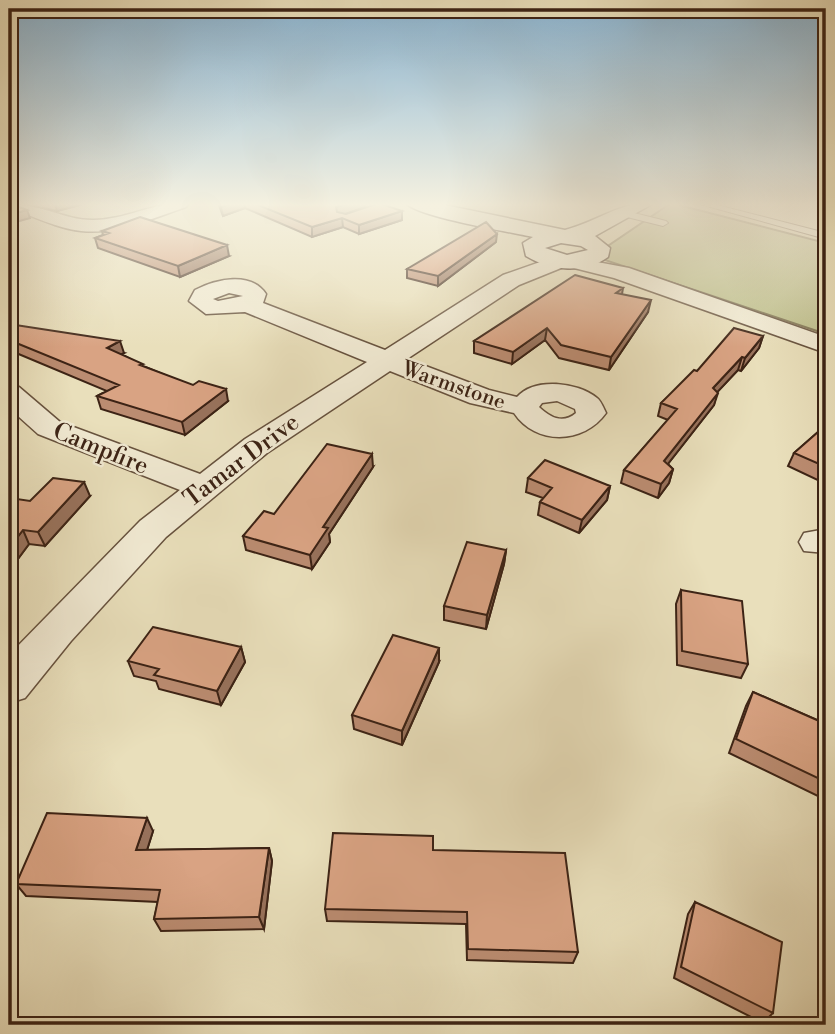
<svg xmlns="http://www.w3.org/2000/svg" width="835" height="1034" font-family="'Libre Bodoni',serif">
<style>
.green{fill:#bec08b;stroke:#7d7250;stroke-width:2}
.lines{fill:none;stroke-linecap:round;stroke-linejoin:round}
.lane-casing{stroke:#67523e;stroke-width:2}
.street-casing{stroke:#67523e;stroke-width:3}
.secondary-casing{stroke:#3c2315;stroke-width:3}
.lane{fill:#f1ead3;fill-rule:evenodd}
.street{fill:#f1ead3;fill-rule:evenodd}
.secondary{fill:#f1ead3;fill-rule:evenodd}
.wall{fill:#bb8c71;stroke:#3c2315;stroke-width:2}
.shaded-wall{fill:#98725c;stroke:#3c2315;stroke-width:2}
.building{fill:#d9a383;stroke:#3c2315;stroke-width:2}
.labels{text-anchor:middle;stroke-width:5;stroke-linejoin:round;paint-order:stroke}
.far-street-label{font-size:21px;fill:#3c2315;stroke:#f1ead3}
.street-label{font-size:24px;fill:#3c2315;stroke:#f1ead3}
</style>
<rect width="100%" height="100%" fill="#e9dfbb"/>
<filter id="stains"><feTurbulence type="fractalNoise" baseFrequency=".00286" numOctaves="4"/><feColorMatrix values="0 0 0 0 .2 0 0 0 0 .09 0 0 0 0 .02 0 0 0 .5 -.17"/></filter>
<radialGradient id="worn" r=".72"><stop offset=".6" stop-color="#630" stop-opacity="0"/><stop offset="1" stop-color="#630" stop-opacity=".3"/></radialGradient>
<!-- green -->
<path class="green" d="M671 203 826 243V334L593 256Z"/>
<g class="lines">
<!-- lane casing -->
<g class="lane-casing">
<path id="lane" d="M696 203H709L826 233V239Z
M626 211 666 221 668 223 663 226 623 216V212Z"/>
</g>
<!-- street casing -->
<g class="street-casing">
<path id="street" d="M9 203C39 203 63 220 93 220 127 220 155 201 189 203L186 207C153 218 117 235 81 231 56 228 33 216 9 208Z
M560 255 629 268 826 337V353L614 278 566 266 519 285 407 359 489 390 517 397C534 377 578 382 597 398 601 401 604 409 606 413 584 444 536 446 514 413L470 403 390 371 267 453 166 537 71 641 25 698 9 703V655L140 521 180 490 38 434 9 408V385L19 387 60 422 200 474 245 439 367 362 245 312 206 314 189 301 195 290C216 279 251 271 266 294L263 303 385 350 503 275ZM229 293 243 296 218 301 213 299ZM557 401 575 409 576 413C563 424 551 418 539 407L542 403Z
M826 529V553L804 551 799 542 804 533Z"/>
</g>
<!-- secondary casing -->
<g class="secondary-casing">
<path id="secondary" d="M406 203H435L565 230C597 222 621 201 654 203L595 236 610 248 608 257C585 274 550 271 526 256L523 243 533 237C511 232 417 217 406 203ZM561 243 581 246 588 250 567 255 545 248Z"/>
</g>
<!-- lane -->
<use href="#lane" class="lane"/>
<!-- street -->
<use href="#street" class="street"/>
<!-- secondary -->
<use href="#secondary" class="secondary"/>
</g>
<!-- wall -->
<path class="wall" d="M20 203H87L57 211Z
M218 203H365V207L345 214 402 220 359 234 343 227 312 237 245 208 223 216Z
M102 231 229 256 180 277 98 248 95 238 103 235Z
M496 242 438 286 407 278V269Z
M623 288 622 294 648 312 609 370 559 358 545 340 512 364 474 353V341Z
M9 324 124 353 121 354 143 366 228 401 185 435 101 409 97 396 107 391 9 350Z
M763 336 759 348 741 371 738 370 717 392 714 405 668 464 673 469 669 483 658 498 621 483 624 470 668 420 658 416 661 403 697 371Z
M826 425V484L788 466 794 453Z
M373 467 329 534 330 542 312 569 246 550 243 536 274 514Z
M528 478 610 486 607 500 579 533 538 515 540 502 543 498 526 492Z
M90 496 45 546 29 544 9 571 30 501Z
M506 550 504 564 486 629 444 620V606Z
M681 590 748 664 741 678 677 665 676 604Z
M241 647 245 662 221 705 159 689 156 681 134 676 128 661Z
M439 662 402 745 354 729 352 715Z
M753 692 826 724V796L824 799 729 753 746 706Z
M153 831 147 850 269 848 272 861 264 929 161 931 154 919 158 902 26 896 16 884Z
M433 850 578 952 573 963 467 960 466 924 327 921 325 909Z
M695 902 773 1013 763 1023 674 978 688 914Z"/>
<!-- shaded-wall -->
<path class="shaded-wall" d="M55 203H87L57 211Z
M233 203H245V208L223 216 221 207Z
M350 203H365V207L337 217 336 207Z
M27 210 30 218 9 224V215Z
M402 211V220L359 234V225Z
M342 218 343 227 312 237V227Z
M497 234 496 242 438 286V276Z
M227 245 229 256 180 277 178 266Z
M651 300 648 312 609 370 611 357Z
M547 328 545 340 512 364 513 352Z
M763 336 759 348 741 371 745 358Z
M120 341 124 353 110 360 107 348Z
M742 357 738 370 709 401 713 388Z
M226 389 228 401 185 435 182 422Z
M718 393 714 405 660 474 664 461Z
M372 454 373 467 329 534 330 542 312 569 310 555 323 527Z
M673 469 669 483 658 498 661 484Z
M84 482 90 496 45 546 38 532Z
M610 486 607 500 579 533 582 520Z
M23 530 29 544 9 571V548Z
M506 550 504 564 486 629 487 615Z
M241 647 245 662 221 705 217 691Z
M439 648V662L402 745V731Z
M147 818 153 831 143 863 136 850Z
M269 848 272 861 264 929 259 917Z"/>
<!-- building -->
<path class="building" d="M9 203 27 210 9 215Z
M220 203H233L221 207Z
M253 203H350L336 207 337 212 346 214 379 203 402 211 359 225 342 218 312 227Z
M140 217 227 245 178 266 95 238 109 233 102 231Z
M486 222 497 234 438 276 407 269Z
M575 275 623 288 616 293 651 300 611 357 561 345 547 328 513 352 474 341Z
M9 324 120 341 107 348 143 364 140 365 193 385 199 381 226 389 182 422 97 396 119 385 9 340Z
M734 328 763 336 745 358 742 357 713 388 718 393 664 461 673 469 661 484 624 470 677 409 661 403 694 370 697 371Z
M826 425V467L794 453Z
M327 444 372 454 323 527 328 528 310 555 243 536 264 511 274 514Z
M545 460 610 486 582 520 540 502 552 488 528 478Z
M53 478 84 482 38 532 23 530 9 548V507L17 499 30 501Z
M467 542 506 550 487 615 444 606Z
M681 590 742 601 748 664 682 651Z
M153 627 241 647 217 691 154 675 159 669 128 661Z
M393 635 439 648 402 731 352 715Z
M753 692 826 724V782L736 739Z
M47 813 147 818 136 850 269 848 259 917 154 919 160 890 16 884Z
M333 833 433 836V850L565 853 578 952 468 949 467 912 325 909Z
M695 902 782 942 773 1013 681 967Z"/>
<!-- sky -->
<linearGradient id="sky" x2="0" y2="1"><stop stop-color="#89b6d6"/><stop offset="0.59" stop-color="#f5f1e0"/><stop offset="1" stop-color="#f5f1e0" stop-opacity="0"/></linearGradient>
<rect width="835" height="347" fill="url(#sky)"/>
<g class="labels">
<!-- far-street labels -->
<g class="far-street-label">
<text transform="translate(454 385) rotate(19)" y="7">Warmstone</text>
</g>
<!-- street labels -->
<g class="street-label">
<text transform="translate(101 448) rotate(22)" y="8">Campfire</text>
<text transform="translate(241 460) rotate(-37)" y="8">Tamar Drive</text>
</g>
</g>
<!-- margin -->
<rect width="835" height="1034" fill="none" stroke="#e9dfbb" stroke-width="35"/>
<rect x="10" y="10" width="814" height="1013" fill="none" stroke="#3c2315" stroke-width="3.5"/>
<rect x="18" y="18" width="800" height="999" fill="none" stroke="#3c2315" stroke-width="2"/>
<rect width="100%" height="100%" filter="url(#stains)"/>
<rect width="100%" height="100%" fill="url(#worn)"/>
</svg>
